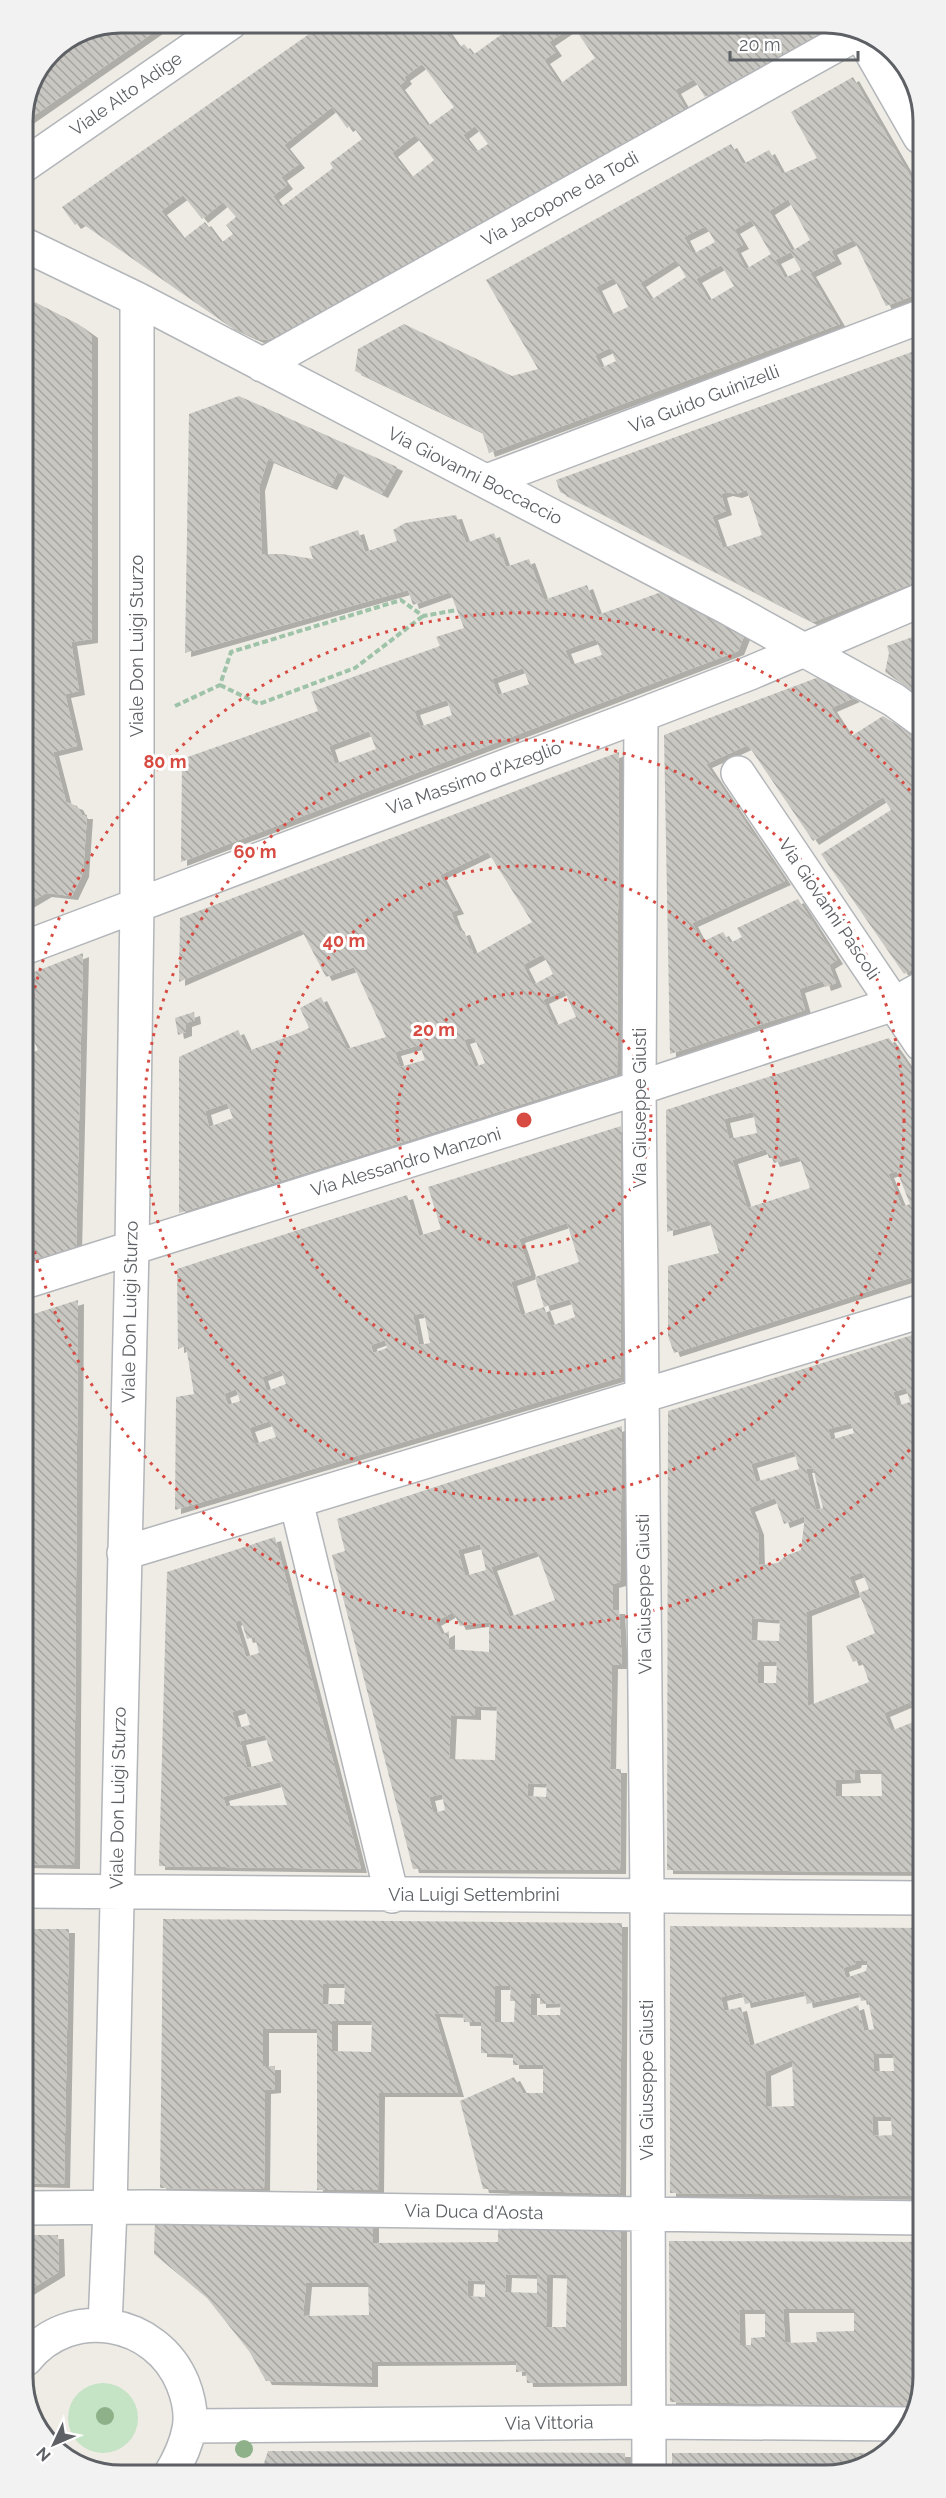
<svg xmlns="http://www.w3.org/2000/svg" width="946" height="2498" font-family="Raleway,sans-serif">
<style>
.grass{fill:#c5e3c5}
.building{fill:url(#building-back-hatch);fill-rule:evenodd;filter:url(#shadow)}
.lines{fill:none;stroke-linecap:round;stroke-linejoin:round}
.minor-casing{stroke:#b2b5b9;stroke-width:36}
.tertiary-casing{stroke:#b2b5b9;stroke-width:36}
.path{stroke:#9ec3a8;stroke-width:4;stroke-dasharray:6 3;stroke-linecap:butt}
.minor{stroke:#fff;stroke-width:33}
.tertiary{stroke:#fff;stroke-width:33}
.tree{fill:#8eb18a}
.ring{fill:none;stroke:#d74b42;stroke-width:3;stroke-dasharray:3 6}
.labels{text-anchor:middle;stroke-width:6;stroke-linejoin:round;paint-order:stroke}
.street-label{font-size:18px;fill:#5d6064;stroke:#fff}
.rim{fill:none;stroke:#5d6064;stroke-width:3}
.centre{fill:#d74b42;stroke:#fff;stroke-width:3}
.ring-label{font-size:18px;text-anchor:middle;font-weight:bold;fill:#d74b42;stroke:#fff;stroke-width:6;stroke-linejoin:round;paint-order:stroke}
</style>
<defs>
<pattern id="building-back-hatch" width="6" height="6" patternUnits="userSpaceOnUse" patternTransform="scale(1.5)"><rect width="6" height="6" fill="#c9c7c2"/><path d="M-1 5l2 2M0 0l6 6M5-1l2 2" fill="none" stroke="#a6a5a1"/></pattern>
<filter id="shadow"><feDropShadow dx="6" dy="4" stdDeviation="0" flood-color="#0004"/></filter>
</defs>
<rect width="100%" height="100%" fill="#eeece5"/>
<!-- grass -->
<path class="grass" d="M68 2418a35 35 0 1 1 70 0a35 35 0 1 1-70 0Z"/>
<!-- building -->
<path class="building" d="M121 23H167L23 123V115L52 51Z
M325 23H452L445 28 459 48 464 44 473 55 513 26 510 23H533L538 30 549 23H691L695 29 708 23H817L823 32 705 97 694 79 675 90 686 109 279 338 260 340 229 326 80 222 75 225 62 207ZM573 26 595 58 560 84 544 60 556 52 549 42ZM422 64 454 107 428 126 399 86 406 80 404 77ZM332 107 347 128 352 125 362 139 330 163 333 168 281 207 273 196 287 185 281 177 299 164 284 145ZM475 126 488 144 476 152 463 135ZM415 135 434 160 411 178 392 153ZM183 195 202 219 223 202 236 217 226 225 233 234 221 243 205 222 183 239 161 211Z
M853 77 920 193V293L886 306 854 240 831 251 836 260 810 273 840 324 489 453 482 432 355 371 358 349 404 324 512 376 538 369 486 280 731 144 743 164 769 150 782 174 817 158 791 112ZM788 199 810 240 792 251 769 211ZM751 220 771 254 746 269 735 249 743 245 734 230ZM706 226 715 242 693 254 684 237ZM791 252 801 270 785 278 775 260ZM676 260 686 277 651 300 640 283ZM721 265 734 286 709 301 696 279ZM614 278 628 307 610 315 596 287ZM610 348 616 361 601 368 595 355Z
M23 296 78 324 92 334V639L71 642 79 691 65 694 77 746 53 752 66 802 77 806 82 815H87L83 873 72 896 46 893 24 906Z
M920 349 921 580 813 622 560 492 556 480ZM747 490 762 535 723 548 712 516 726 511 721 494 727 492 736 494Z
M239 396 397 467 382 494 338 472 331 486 268 459 259 487 262 554H282L313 559 309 547 358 530 365 552 397 541 393 530 405 523 456 515 466 543 494 533 506 567 529 559 544 600 587 585 598 615 664 591 746 631 738 651 181 862 182 759 318 711 311 692 440 646 436 637 464 628 450 592 413 605 408 590 185 653 189 414ZM596 639 602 655 571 665 565 650ZM523 668 529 684 498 695 492 679ZM447 700 452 715 420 727 414 711ZM369 731 376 749 335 764 329 746Z
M921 634V697L885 672 889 653 887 646Z
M819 677 854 698 831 708 850 737 883 716 921 740V965L904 974 821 854 891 810 883 797 813 841 748 745 706 764 785 881 692 923 702 942 723 932 730 943 742 937 737 928 798 899 837 960 829 965 836 983 825 987 823 981 799 989 805 1010 670 1054 664 735Z
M619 752 617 1074 179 1213V1057L238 1030 248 1051 301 1032 309 1028 300 1008 321 997 347 1049 386 1037 354 967 326 977 301 929 179 982 180 918ZM488 852 532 922 474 955 464 931 460 932 455 923 451 912 458 910 440 875ZM543 954 553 974 533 985 523 965ZM564 990 576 1017 555 1026 543 1000ZM474 1037 485 1063 475 1067 464 1040ZM420 1045 425 1060 400 1067 395 1052ZM227 1103 233 1118 209 1127 205 1111Z
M83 953 76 1248 24 1266V1203L28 1201 24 1193V1056L38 1050 27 1027 24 1028V976Z
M194 1012 195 1020 186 1023V1032L178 1035 175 1018Z
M889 1038 922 1085V1274L674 1353 668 1336V1266L719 1253 709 1220 667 1232 666 1110ZM753 1112 757 1133 729 1139 724 1119ZM766 1149 769 1158H772L774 1163 799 1156 810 1188 747 1208 732 1160ZM897 1171 910 1204 902 1207 888 1174Z
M621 1126V1377L175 1510 176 1397 194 1394 186 1346 178 1349 177 1269 407 1195 419 1236 441 1229 428 1187ZM567 1223 579 1262 535 1277 544 1307 570 1299 575 1317 551 1326 544 1307 521 1315 511 1282 531 1275 519 1239ZM424 1313 430 1343 419 1345 413 1315ZM385 1340 387 1348 373 1353 371 1345ZM281 1370 286 1384 267 1391 262 1377ZM236 1389 240 1401 228 1405 224 1394ZM270 1421 276 1437 255 1444 249 1428Z
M78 1300 74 1865 25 1864 24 1317Z
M922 1332 923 1872 667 1870 668 1411ZM906 1388 910 1402 897 1406 893 1392ZM851 1423 854 1433 831 1440 828 1429ZM794 1451 799 1469 756 1482 751 1464ZM813 1468 823 1508 816 1510 806 1469ZM775 1498 784 1524 805 1516 801 1550 785 1556 778 1563 759 1565 758 1531 749 1508ZM862 1572 869 1589 859 1593 875 1633 846 1646 853 1662 861 1659 869 1682 808 1706 806 1612 855 1593 849 1577ZM752 1618 780 1620 779 1641 751 1640ZM758 1662H777L776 1683H758ZM910 1702 918 1720 891 1731 884 1713ZM854 1770H881L882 1796H836V1780L855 1779Z
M622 1426 620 1582 613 1584V1610H619L622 1665H612L610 1769H621L620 1870 413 1869 332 1555 345 1551 337 1519ZM480 1544 486 1570 465 1576 458 1550ZM537 1551 555 1600 510 1617 491 1567ZM453 1612 460 1626 489 1622V1652L449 1649V1631L442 1635 435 1622ZM475 1706 497 1707 495 1760 449 1759 451 1715 475 1716ZM528 1783 547 1784 546 1797 527 1796ZM442 1794 445 1810 433 1813 429 1797Z
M275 1537 361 1869 159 1866 167 1572ZM241 1620 247 1639 255 1637 259 1653 246 1657 235 1622ZM245 1708 250 1725 237 1728 232 1712ZM265 1735 273 1761 247 1768 240 1741ZM280 1782 287 1805 226 1806 223 1797Z
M163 1919 622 1923 620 2194 483 2189 460 2101 514 2077 523 2093H543V2065H513V2054L481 2053V2022H464L463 2014 434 2013 458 2093H379L378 2190H317V2029H263V2066H275V2089L265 2090 264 2189 160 2188ZM323 1984H345L344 2004H322ZM495 1986H511L510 2001H515L514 2022H495ZM531 1994H540V2004L561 2003 560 2015H531ZM332 2021H372L371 2052 332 2051Z
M670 1926 923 1928V2196L670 2193ZM856 1961H868L866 1971 846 1978 843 1968 855 1964ZM804 1991 807 2004 859 1992 861 2001 868 2000 874 2029 864 2031 858 2005 750 2046 741 2007 724 2011 721 1997 742 1992 745 2004ZM873 2054H893L894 2071H874ZM792 2060 794 2106 766 2107 765 2072ZM872 2117H891L892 2135 873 2136Z
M25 1929H69L64 2184 26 2183Z
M373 2216V2243L498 2242V2220H621V2382L527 2383 526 2371 516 2372V2361L372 2362V2383L266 2381 249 2351 207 2298 154 2254 155 2217ZM506 2274 537 2275V2293L505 2292ZM547 2274 567 2275 566 2327H546ZM468 2280 485 2281V2297L467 2296ZM306 2283H368L369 2315 303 2316Z
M26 2235H58L59 2272 26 2292Z
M669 2241 923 2242V2377L914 2406 670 2402ZM783 2309H854V2331L816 2332 817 2342 785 2343ZM739 2310H765V2337L751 2338V2345H740Z
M268 2451 625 2453V2473L260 2475Z
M672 2453H878L851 2472 672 2473Z"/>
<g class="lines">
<!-- minor casing -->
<g class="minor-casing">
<path id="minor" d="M861 34 920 137
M23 244 137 299 730 609 894 700 921 720
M262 365 858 33
M487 481 920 317
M641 715 639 1088 647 1894 649 2473
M738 773 921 1044
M24 948 641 715 750 673 921 600
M24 1282 639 1088 894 1004 921 989
M296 1501 392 1896
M124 1553 922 1311
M25 1891 923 1898
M26 2208 149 2207 923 2218
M105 2325 110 2209 132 1247 137 904V299
M26 2359C70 2304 157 2319 183 2384 188 2397 192 2414 189 2429 186 2446 179 2460 170 2475
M190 2426 649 2422 908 2424"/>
</g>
<!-- tertiary casing -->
<g class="tertiary-casing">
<path id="tertiary" d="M23 166 230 23"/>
</g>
<!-- path -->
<path class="path" d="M220 685 259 704 355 668 423 616
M175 706 220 685 231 652 401 600 423 616 457 610"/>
<!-- minor -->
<use href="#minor" class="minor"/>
<!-- tertiary -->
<use href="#tertiary" class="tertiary"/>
</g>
<!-- trees -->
<g class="tree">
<circle cx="105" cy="2416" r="9"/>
<circle cx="244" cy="2449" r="9"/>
</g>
<!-- distance rings -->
<g class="ring">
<circle cx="524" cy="1120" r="127"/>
<circle cx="524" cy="1120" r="254"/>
<circle cx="524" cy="1120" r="380"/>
<path d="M921 1436A507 507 0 0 1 25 1208M25 1032A507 507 0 0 1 921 804"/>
</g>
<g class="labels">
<!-- street labels -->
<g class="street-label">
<text transform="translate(126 94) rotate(-35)" y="6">Viale Alto Adige</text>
<text transform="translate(560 199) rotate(-29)" y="6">Via Jacopone da Todi</text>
<text transform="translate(704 399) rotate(-21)" y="6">Via Guido Guinizelli</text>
<text transform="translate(475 476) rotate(27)" y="6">Via Giovanni Boccaccio</text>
<text transform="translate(137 646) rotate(-90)" y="6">Viale Don Luigi Sturzo</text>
<text transform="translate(474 778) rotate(-20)" y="6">Via Massimo d'Azeglio</text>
<text transform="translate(829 909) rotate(56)" y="6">Via Giovanni Pascoli</text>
<text transform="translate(640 1108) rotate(-90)" y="6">Via Giuseppe Giusti</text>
<text transform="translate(406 1162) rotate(-17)" y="6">Via Alessandro Manzoni</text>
<text transform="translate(130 1312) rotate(-89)" y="6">Viale Don Luigi Sturzo</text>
<text transform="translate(644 1594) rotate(-91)" y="6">Via Giuseppe Giusti</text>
<text transform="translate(118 1798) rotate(-89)" y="6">Viale Don Luigi Sturzo</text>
<text x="474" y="1901">Via Luigi Settembrini</text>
<text transform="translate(647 2080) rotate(-90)" y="6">Via Giuseppe Giusti</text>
<text transform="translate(474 2212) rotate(1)" y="6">Via Duca d'Aosta</text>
<text transform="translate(549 2423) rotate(-1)" y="6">Via Vittoria</text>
</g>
</g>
<!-- crop -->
<path d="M0 0H946V2498H0ZM121 33H825A88 88 0 0 1 913 121V2377A88 88 0 0 1 825 2465H121A88 88 0 0 1 33 2377V121A88 88 0 0 1 121 33Z" fill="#f2f2f3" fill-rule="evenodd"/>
<path class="rim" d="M121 33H825A88 88 0 0 1 913 121V2377A88 88 0 0 1 825 2465H121A88 88 0 0 1 33 2377V121A88 88 0 0 1 121 33Z"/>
<circle cx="524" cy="1120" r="9" class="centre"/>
<g class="ring-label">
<text x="165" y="768">80 m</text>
<text x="255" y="858">60 m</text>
<text x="344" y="947">40 m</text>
<text x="434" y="1036">20 m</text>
</g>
<!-- north arrow -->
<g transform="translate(54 2444) rotate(226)" stroke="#ffffff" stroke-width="4.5" paint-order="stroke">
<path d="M0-4.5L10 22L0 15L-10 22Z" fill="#5d6064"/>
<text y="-9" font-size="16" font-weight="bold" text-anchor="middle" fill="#5d6064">N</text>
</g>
<!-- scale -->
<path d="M730 51v9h128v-9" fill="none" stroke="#5d6064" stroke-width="3"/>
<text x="739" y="51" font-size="18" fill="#5d6064" stroke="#ffffff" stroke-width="4.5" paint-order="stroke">20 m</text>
</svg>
